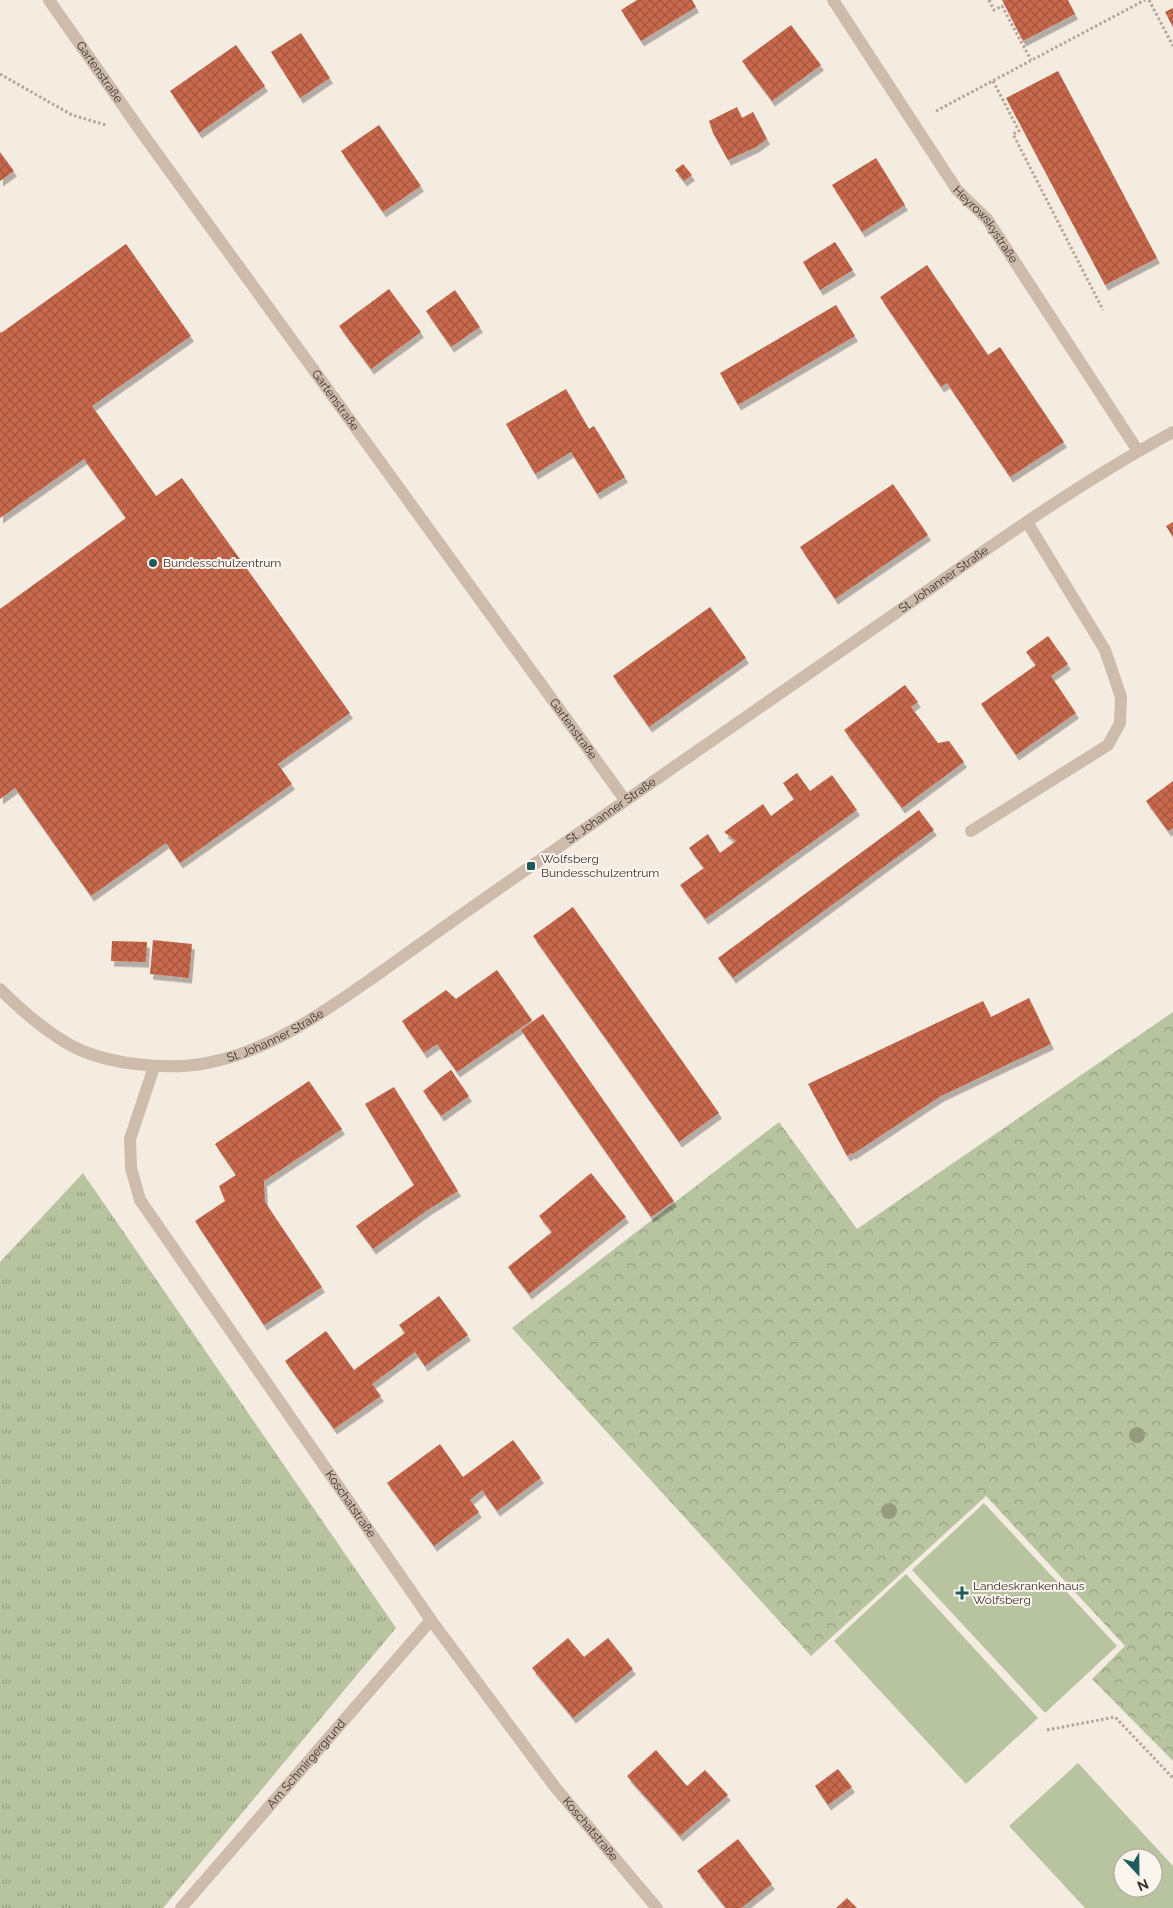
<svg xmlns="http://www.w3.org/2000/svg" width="1173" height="1908" font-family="Raleway,sans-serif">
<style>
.grass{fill:url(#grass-tufts)}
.forest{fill:url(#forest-crowns)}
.pitch{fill:#b8c4a0;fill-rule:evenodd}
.building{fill:url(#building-cross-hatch);filter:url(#shadow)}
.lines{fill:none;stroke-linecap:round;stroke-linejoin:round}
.path{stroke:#b9a596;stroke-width:3;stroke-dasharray:2.5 2.5;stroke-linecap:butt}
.minor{stroke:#cdbbac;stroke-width:12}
.tree{fill:#969b7f}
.poi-dot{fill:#1f5a5e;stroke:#fbf5ee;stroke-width:2}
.labels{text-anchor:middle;stroke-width:4;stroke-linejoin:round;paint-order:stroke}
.street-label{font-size:12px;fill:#3b302b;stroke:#fbf5ee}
.poi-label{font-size:12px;fill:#3b302b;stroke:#fbf5ee;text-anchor:start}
</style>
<defs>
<pattern id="grass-tufts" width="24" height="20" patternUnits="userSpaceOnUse" patternTransform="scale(1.25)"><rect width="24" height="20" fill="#b8c4a0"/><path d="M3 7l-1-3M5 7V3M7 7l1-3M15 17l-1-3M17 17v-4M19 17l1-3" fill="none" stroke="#97a083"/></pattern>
<pattern id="forest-crowns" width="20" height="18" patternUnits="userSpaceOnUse" patternTransform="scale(1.25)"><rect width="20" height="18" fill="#b8c4a0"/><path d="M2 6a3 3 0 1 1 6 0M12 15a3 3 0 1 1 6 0" fill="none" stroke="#97a083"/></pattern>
<pattern id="building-cross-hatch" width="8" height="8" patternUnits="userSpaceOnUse" patternTransform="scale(1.25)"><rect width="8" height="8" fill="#c8694b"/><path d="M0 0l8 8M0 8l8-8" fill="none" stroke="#a4573f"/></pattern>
<filter id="shadow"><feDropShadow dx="3" dy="5.5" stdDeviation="0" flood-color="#0004"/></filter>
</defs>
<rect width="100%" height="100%" fill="#f4ebe1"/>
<!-- grass -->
<path class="grass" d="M83 1173 396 1628 163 1908H0V1262Z"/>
<!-- forest -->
<path class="forest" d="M1173 1012V1761L1092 1679 1125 1646 986 1496 811 1656 512 1328 779 1122 857 1229Z"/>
<!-- pitch -->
<path class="pitch" d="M984 1503 1117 1646 1045 1713 912 1570Z
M906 1574 1038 1718 966 1784 834 1641Z
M1078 1763 1173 1866V1908H1085L1009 1826ZM1123 1858H1153V1888H1123Z"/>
<!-- building -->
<path class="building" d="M637 0H692L696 7 641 41 621 10Z
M1002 0H1068L1075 14 1023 41Z
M1173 8V27L1165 12Z
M791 25 821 65 772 101 742 61Z
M301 33 330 78 300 98 271 52Z
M236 45 265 86 199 133 170 91Z
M1058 71 1157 258 1105 285 1006 98Z
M737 107 742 118 753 112 767 139 756 147 728 160 713 133 709 121Z
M379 125 421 186 383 212 341 151Z
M0 152 14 171 0 181Z
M876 158 905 205 862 232 832 185Z
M683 164 692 175 684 181 675 170Z
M835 242 853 270 820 290 803 262Z
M126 244 191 336 92 406 156 496 182 478 350 713 278 764 292 784 180 863 166 843 91 896 15 788 0 799V609L126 518 84 459 0 518V331L1 333Z
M927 265 988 355 1000 347 1064 442 1010 477 947 383 941 387 880 297Z
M389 289 421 332 371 369 339 326Z
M455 290 480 327 451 347 426 311Z
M836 305 855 336 738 405 720 373Z
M566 389 589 429 594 426 625 477 597 494 571 452 535 474 506 424Z
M893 484 928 535 835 599 800 547Z
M1173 522V537L1166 526Z
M710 607 746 658 649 727 613 676Z
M1048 636 1068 664 1051 676 1076 713 1016 755 981 704 1036 665 1026 652Z
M905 685 918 702 911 707 938 743 949 741 964 762 902 808 844 730Z
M797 773 810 791 832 775 857 810 705 919 680 885 704 868 689 848 708 834 720 853 736 841 724 832 763 804 771 816 794 799 783 783Z
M1173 781V828L1168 831 1146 801Z
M919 810 934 830 733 978 718 958Z
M573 907 719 1113 679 1142 533 936Z
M153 940 192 944 189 978 150 974Z
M112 941 147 942 146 962 111 961Z
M497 970 532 1020 457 1072 437 1044 424 1053 402 1021 446 990 456 999Z
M1029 998 1051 1044 941 1096 853 1154 852 1153 847 1156 808 1084 983 1001 991 1017Z
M543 1014 674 1201 651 1217 521 1030Z
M451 1070 469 1096 441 1116 423 1091Z
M309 1081 342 1129 264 1181 265 1202 322 1287 264 1325 195 1221 225 1201 219 1186 236 1175 215 1144Z
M394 1087 458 1191 429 1209 373 1249 356 1226 414 1185 365 1104Z
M591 1173 626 1217 529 1294 508 1267 552 1232 539 1216Z
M439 1296 468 1335 425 1366 415 1352 372 1384 381 1396 334 1429 285 1361 326 1331 354 1370 405 1333 399 1325Z
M513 1440 541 1478 497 1511 482 1490 470 1500 479 1512 434 1546 387 1483 440 1444 463 1477Z
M568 1638 584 1657 608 1638 633 1669 573 1718 532 1668Z
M656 1750 687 1786 705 1770 728 1795 680 1836 627 1776Z
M838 1769 852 1787 828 1805 815 1786Z
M738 1839 772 1884 741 1908H726L697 1871Z
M847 1898 857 1908H836Z"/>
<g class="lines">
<!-- path -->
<path class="path" d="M989 0 994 10 1002 6 1031 60
M1149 0 1173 46
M0 74 72 115 106 125
M993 81 1019 131 1013 134 1103 310
M936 111 1145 0
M1047 1730 1115 1717 1173 1778"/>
<!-- minor -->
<g class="minor">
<path id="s1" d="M49 0 145 137 625 800"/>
<path id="s2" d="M833 0 957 190 987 219 1138 451"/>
<path d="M971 831 1108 745 1120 723 1121 697 1105 650 1027 522"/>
<path id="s3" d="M0 989C20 1009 40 1027 65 1042 100 1064 166 1071 207 1063 274 1050 329 1008 384 970 424 941 464 913 504 885 633 795 763 705 893 615 984 551 1075 485 1173 432"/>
<path id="s4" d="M154 1067 130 1139 131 1168 140 1200 431 1620 555 1787 657 1908"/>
<path id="s5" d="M181 1908 431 1620"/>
</g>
</g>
<!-- trees -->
<g class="tree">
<circle cx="1137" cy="1435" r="8"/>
<circle cx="889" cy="1511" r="8"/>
</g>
<!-- markers -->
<g class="poi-dot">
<circle cx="153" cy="563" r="5"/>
<rect x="526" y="861" width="10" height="10" rx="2.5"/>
<path d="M959.5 1585.5h5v5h5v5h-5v5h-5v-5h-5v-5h5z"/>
</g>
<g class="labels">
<!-- street labels -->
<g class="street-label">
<text dy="4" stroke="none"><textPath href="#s1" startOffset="88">Gartenstraße</textPath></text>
<text dy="4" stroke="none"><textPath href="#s2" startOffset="272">Heyrowskystraße</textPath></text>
<text dy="4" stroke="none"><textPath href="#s1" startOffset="492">Gartenstraße</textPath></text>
<text dy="4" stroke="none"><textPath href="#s3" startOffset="1114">St. Johanner Straße</textPath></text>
<text dy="4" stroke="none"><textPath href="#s1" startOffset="898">Gartenstraße</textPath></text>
<text dy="4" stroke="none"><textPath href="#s3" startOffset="709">St. Johanner Straße</textPath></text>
<text dy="4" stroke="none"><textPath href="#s3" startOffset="304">St. Johanner Straße</textPath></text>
<text dy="4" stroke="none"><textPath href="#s4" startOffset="508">Koschatstraße</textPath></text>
<text dy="4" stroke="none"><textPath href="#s5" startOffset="191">Am Schmirgergrund</textPath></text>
<text dy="4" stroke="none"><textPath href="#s4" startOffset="912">Koschatstraße</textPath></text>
</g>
<!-- poi labels -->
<g class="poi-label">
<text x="163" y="567">Bundesschulzentrum</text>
<text x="541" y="863">Wolfsberg<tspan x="541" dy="14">Bundesschulzentrum</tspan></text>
<text x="973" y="1590">Landeskrankenhaus<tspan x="973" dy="14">Wolfsberg</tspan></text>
</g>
</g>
<!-- north arrow -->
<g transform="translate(1138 1873) rotate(158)"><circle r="24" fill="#fbf5ee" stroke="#aea6a0"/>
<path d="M0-4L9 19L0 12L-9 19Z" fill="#1f5a5e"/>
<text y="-8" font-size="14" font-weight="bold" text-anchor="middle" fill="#3b302b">N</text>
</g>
</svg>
